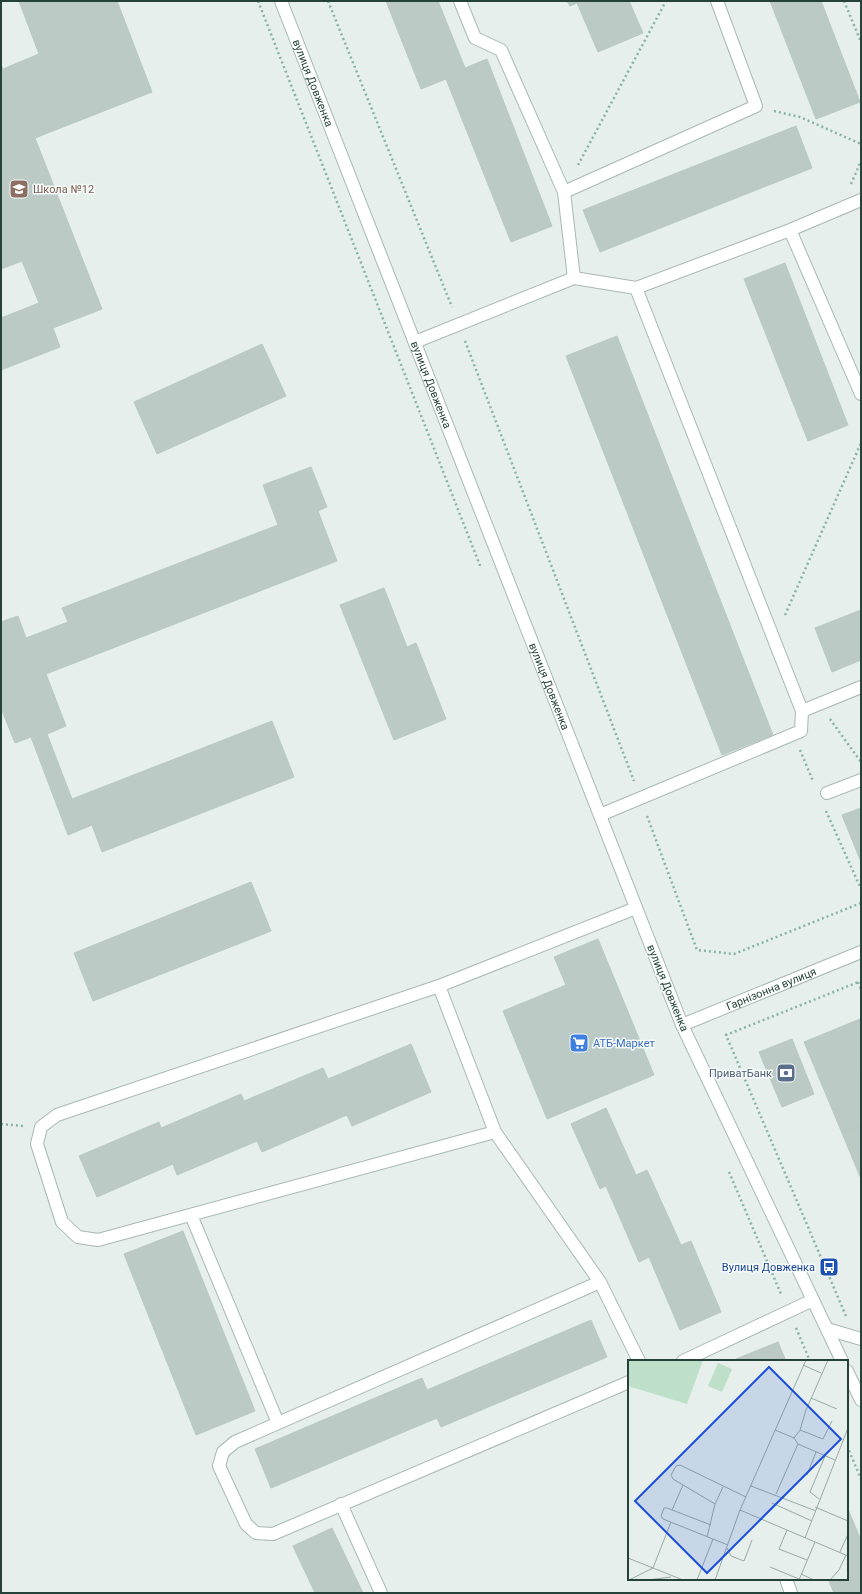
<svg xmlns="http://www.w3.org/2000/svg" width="862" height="1594" font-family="Roboto,sans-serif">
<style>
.building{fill:#bbcac4;stroke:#b8c9c2}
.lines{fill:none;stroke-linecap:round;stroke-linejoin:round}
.service-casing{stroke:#a8b8b2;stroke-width:14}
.minor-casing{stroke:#a8b8b2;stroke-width:14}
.tertiary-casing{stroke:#a8b8b2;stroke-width:14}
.path{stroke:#86b3a5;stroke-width:2.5;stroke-dasharray:2 3;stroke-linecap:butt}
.service{stroke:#fff;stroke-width:12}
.minor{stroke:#fff;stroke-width:12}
.tertiary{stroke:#fff;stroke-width:12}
.labels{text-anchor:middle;stroke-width:3;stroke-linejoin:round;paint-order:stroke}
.street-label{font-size:11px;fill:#24423a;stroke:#f7fbf9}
.education-label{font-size:11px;fill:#785e54;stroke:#f7fbf9;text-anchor:start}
.shop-label{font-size:11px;fill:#366cbe;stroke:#f7fbf9;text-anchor:start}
.service-label{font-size:11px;fill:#4e5e75;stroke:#f7fbf9;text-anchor:end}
.transit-label{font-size:11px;fill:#164399;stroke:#f7fbf9;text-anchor:end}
.inset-road{fill:none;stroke:#98aaa4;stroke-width:1}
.view{fill:#1d4ed8;fill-opacity:0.15;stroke:#1d4ed8;stroke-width:2}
.inset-edge{fill:none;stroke:#24423a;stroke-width:2}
</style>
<rect width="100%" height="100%" fill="#e6efeb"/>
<!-- building -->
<path class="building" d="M19 1H117L152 92 35 138 102 309 53 328 60 347 1 370V318L39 303 22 261 1 269V65L3 69 39 54Z
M386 1H438L465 68 487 59 552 226 511 242 446 79 421 89Z
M567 1H629L643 33 598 52 577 3 570 6Z
M770 1H821L860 102 816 119Z
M796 126 812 168 600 252 583 210Z
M785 263 848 425 808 441 744 279Z
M617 336 773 735 722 755 566 356Z
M262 344 286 396 157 454 134 402Z
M311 467 327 507 318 511 337 561 46 674 66 726 47 734 72 799 272 721 294 777 102 852 92 825 68 835 31 737 15 743 1 708V622L18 616 26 638 68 622 62 608 278 525 263 485Z
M384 588 407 647 416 643 446 719 394 740 340 605Z
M861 610V660L832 672 815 628Z
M861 808V862L842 815Z
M251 882 271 931 93 1001 74 953Z
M598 939 654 1075 547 1119 503 1011 566 985 554 957Z
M860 1019 861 1125 842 1133 804 1042Z
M792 1039 814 1094 782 1107 759 1052Z
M411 1044 431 1092 352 1126 347 1115 262 1152 257 1141 177 1175 173 1164 97 1197 79 1156 159 1122 161 1128 241 1094 244 1101 323 1068 328 1079Z
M606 1108 636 1175 647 1170 681 1245 691 1241 721 1312 680 1330 649 1257 639 1262 606 1186 600 1189 571 1124Z
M861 1125V1179L842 1133Z
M183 1231 255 1411 196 1435 124 1254Z
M591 1320 607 1357 441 1427 437 1418 271 1488 255 1449 422 1378 427 1390Z
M778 1342 786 1361H736V1359Z
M847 1507 861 1540V1593H834L828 1579H847Z
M332 1528 363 1593H315L293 1546Z"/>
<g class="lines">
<!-- service casing -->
<g class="service-casing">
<path id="service" d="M460 1 475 38 501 50 564 192
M790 230 861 394
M574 278 564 192 756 106 717 1
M636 288 802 711
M415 342 574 278 636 288 790 230 861 200
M827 793 861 780
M600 815 801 731 802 711 861 687
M439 986 495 1132 600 1282 639 1361
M495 1132 98 1240 78 1237 62 1222 37 1144 41 1127 57 1115 439 986 636 908
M191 1215 278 1423
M600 1282 235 1442 223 1452 219 1466 246 1524 256 1533 273 1534 629 1382
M827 1329 861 1339
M683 1361 813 1300
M341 1504 381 1593
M786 1579 791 1593"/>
</g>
<!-- minor casing -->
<g class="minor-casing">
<path id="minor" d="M682 1025 842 1361
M847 1371 861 1400"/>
</g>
<!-- tertiary casing -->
<g class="tertiary-casing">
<g id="tertiary">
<path id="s1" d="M281 1 682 1025 861 952"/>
</g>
</g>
<!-- path -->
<path class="path" d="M258 1 481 568
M328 1 452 307
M844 1 861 42
M774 111 800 117 861 144
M578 165 666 1
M851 184 861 161
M465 341 634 781
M785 615 861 443
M830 719 861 762
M800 750 813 781
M826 811 861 889
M647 816 697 950 734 954 861 903
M858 982 861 989
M1 1124 23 1126
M729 1172 781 1294
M846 1316 726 1035 861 981
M796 1328 810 1361
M847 1446 861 1479"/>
<!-- service -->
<use href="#service" class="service"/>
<!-- minor -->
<use href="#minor" class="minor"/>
<!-- tertiary -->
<use href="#tertiary" class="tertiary"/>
</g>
<!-- icons -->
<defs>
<g id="school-square" transform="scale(1)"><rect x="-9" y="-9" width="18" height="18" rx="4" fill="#8d6e63" stroke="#f7fbf9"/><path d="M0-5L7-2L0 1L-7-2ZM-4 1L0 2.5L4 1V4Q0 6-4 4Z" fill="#fff"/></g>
<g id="supermarket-square" transform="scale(1)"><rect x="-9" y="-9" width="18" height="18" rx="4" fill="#3f7fe0" stroke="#f7fbf9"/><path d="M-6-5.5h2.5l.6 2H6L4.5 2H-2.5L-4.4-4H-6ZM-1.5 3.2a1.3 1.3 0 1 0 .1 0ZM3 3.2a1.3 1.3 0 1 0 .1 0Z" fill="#fff"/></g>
<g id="bank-square" transform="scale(1)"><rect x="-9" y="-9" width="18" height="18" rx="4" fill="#5c6f8a" stroke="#f7fbf9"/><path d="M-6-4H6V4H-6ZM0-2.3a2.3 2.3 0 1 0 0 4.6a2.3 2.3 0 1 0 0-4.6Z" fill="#fff"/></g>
<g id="bus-square" transform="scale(1)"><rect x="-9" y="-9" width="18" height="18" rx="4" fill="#1a4fb4" stroke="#f7fbf9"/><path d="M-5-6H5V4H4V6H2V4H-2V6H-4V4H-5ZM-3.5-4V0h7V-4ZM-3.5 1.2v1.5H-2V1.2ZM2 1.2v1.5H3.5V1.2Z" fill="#fff"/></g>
</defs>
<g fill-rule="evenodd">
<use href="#school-square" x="19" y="189"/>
<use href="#supermarket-square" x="579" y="1043"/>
<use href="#bank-square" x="786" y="1073"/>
<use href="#bus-square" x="829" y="1267"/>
</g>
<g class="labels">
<!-- street labels -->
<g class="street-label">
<text dy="4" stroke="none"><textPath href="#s1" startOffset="88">вулиця Довженка</textPath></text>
<text dy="4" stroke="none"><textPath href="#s1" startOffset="412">вулиця Довженка</textPath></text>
<text dy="4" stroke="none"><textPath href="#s1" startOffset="736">вулиця Довженка</textPath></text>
<text transform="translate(668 988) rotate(68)" y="4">вулиця Довженка</text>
<text dy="4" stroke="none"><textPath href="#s1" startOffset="1196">Гарнізонна вулиця</textPath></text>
</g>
<!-- education labels -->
<g class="education-label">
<text x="33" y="193">Школа №12</text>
</g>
<!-- shop labels -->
<g class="shop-label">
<text x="593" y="1047">АТБ-Маркет</text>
</g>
<!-- service labels -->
<g class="service-label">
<text x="772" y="1077">ПриватБанк</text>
</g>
<!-- transit labels -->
<g class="transit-label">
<text x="815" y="1271">Вулиця Довженка</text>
</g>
</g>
<!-- overview -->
<g transform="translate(628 1360)">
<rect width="220" height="220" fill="#e6efeb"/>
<path d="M0 0H75L59 44 0 26ZM90 3 104 9 94 32 80 26Z" fill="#bfe0c8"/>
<path class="inset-road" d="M175 5 193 13M183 38 209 49M147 70 166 78 170 84 207 100M172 70 178 50 200 0M166 78 172 70 195 79 204 61M0 88V127M179 115 188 92M123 126 188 151M148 134 170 84M191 139 182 132 197 96M144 143 184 161M87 144 45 119 43 115 48 106 52 105 118 137M187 147 220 161M44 150 55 125M112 150 220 196M83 165 39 148H36L33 156 35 159 100 185M159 170 151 189 179 200M79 177 87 144 95 127M177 178 220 68M99 188 103 196 116 201 124 180M212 192 220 174M0 198 55 220M142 207 171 219M173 214 186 220M1 220 25 208 43 162M20 220 43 217M69 220 85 179M87 220 112 150 178 0M171 220 187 182M202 220 211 210 218 195"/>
<path class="view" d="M141 7 213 79 79 213 7 141Z"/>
<rect width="220" height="220" class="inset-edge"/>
</g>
<!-- border -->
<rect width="862" height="1594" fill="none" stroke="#24423a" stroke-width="4"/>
</svg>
